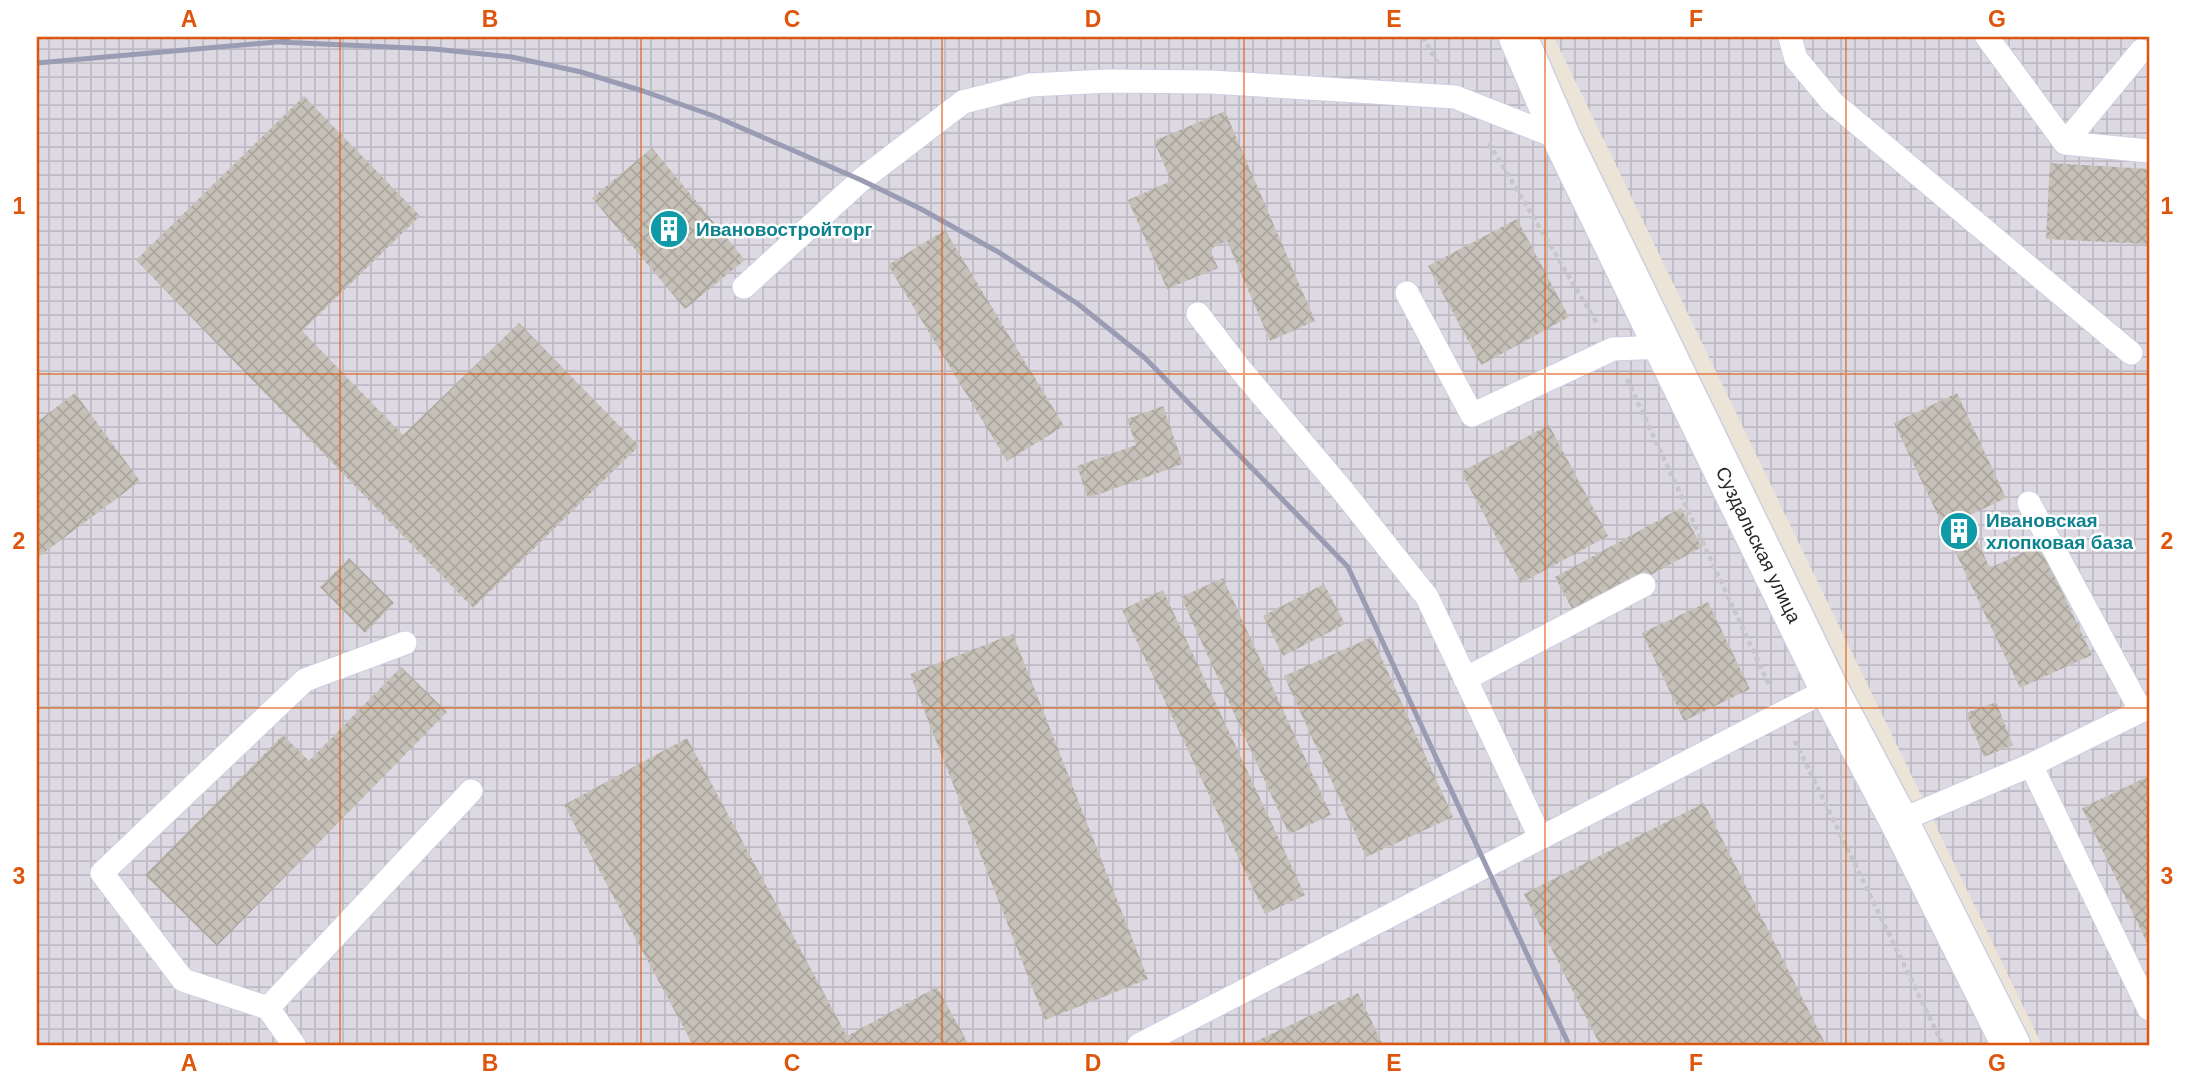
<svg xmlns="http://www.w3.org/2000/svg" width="2186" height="1082" font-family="Arial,sans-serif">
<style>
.industrial{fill:url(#industrial-grid)}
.building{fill:url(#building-cross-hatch)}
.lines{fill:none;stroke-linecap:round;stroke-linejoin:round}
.lane-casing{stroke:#cdcfe2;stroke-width:25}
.secondary-casing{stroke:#cdcfe2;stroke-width:41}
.path{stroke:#c7c7c7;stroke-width:4.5;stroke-dasharray:5 3.5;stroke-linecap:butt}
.lane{stroke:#fff;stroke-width:23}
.secondary{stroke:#fff;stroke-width:38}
.rail{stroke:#9a9cb4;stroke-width:5}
.grid{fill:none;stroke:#de560d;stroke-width:2;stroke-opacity:0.55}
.labels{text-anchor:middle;stroke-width:5;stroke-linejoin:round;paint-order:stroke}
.culture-label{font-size:19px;font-weight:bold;fill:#0d838f;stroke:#fff;text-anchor:start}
.street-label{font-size:19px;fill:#272727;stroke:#fff}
.neatline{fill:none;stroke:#de560d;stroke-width:2.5}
.grid-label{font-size:23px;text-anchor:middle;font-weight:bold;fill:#de560d}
</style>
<defs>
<pattern id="industrial-grid" width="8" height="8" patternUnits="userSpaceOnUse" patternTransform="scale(1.75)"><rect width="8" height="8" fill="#ddd9e3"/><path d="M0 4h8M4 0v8" fill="none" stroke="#bebac3"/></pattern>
<pattern id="building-cross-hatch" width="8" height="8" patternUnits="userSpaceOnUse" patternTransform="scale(1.75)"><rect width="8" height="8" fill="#c6c1b8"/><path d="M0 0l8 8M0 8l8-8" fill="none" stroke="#aaa69e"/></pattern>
</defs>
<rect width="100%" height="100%" fill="#ebe4d7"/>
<!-- industrial -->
<path class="industrial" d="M37 37H1529L2014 1045H37Z
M1554 37H2149V1045H2042Z"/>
<!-- building -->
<path class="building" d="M304 96 420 216 302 331 403 435 519 323 639 446 473 608 136 260Z
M1225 111 1315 321 1270 341 1227 241 1210 249 1218 268 1167 289 1128 200 1171 181 1154 141Z
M652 148 745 260 685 309 592 198Z
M2050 163 2149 169V244L2046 239Z
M1517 219 1569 317 1481 365 1428 266Z
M945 230 1064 426 1007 461 888 265Z
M75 393 140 481 37 558V422Z
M1957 393 2006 498 1966 517 1990 568 2040 545 2092 655 2020 688 1894 423Z
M1163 406 1183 464 1088 498 1077 466 1136 445 1127 419Z
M1549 425 1608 536 1521 583 1461 472Z
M1681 508 1702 547 1576 616 1555 577Z
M349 558 394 603 365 633 320 587Z
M1223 578 1331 815 1289 834 1181 597Z
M1324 584 1345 624 1283 656 1263 616Z
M1163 590 1305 895 1265 914 1122 610Z
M1708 602 1750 689 1684 721 1642 633Z
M1013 634 1148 979 1045 1020 910 674Z
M1372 637 1453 817 1366 857 1284 676Z
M401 667 447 712 217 946 145 875 283 735 309 761Z
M1996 702 2013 745 1984 757 1966 713Z
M687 738 847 1036 937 987 969 1045H693L564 805Z
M2149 776V947L2082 808Z
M1704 803 1826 1045H1600L1524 894Z
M1358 993 1383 1045H1248Z"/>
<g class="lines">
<!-- lane casing -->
<g class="lane-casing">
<path id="lane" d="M1790 37 1796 59 1832 102 2131 353
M1987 37 2065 143 2149 151
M2065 143 2141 51
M744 287 861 180 963 102 1030 85 1108 81 1211 82 1455 97 1562 139
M1407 293 1472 415 1613 349 1664 347
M1198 314 1240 369 1343 491 1427 597 1540 837
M2029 503 2141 711
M1465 679 1644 585
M2031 765 2149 1009
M1899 821 2031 765 2149 707
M268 1008 183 980 102 873 305 680 405 643
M294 1045 268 1008 471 791
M1139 1045 1829 689"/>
</g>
<!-- secondary casing -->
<g class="secondary-casing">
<g id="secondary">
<path id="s1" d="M1518 37 1562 139 1829 689 1899 821 2011 1045"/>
</g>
</g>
<!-- path -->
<path class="path" d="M1423 37 1439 66
M37 38 53 37
M1489 143 1598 325
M1627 379 1769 685
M1795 741 1943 1045"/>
<!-- lane -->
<use href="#lane" class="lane"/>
<!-- secondary -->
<use href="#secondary" class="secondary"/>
<!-- rail -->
<path class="rail" d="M279 42 434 49 512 57 581 72 643 91 714 116 861 180 921 209 1000 253 1078 304 1144 357 1348 567 1569 1045
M37 63 288 41"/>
</g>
<!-- grid -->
<path class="grid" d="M340 37V1045M641 37V1045M942 37V1045M1244 37V1045M1545 37V1045M1846 37V1045M37 374H2149M37 708H2149"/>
<!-- icons -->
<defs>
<g id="building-disc" transform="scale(2.0125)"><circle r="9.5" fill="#0f9aa8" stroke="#fff"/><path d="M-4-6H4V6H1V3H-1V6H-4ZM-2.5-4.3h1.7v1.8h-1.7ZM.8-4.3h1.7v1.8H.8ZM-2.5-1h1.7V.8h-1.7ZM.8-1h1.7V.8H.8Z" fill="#fff"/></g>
</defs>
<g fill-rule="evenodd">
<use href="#building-disc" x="669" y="229"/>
<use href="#building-disc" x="1959" y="531"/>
</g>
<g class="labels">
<!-- culture labels -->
<g class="culture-label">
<text x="696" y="236">Ивановостройторг</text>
<text x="1986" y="527">Ивановская<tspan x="1986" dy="22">хлопковая база</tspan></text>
</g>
<!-- street labels -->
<g class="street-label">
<text dy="7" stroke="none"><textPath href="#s1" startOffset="562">Суздальская улица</textPath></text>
</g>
</g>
<!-- border -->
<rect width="2186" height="1082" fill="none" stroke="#ffffff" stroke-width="77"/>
<rect x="38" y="38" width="2110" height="1006" class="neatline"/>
<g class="grid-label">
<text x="189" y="27">A</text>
<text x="490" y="27">B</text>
<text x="792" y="27">C</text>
<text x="1093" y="27">D</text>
<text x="1394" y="27">E</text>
<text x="1696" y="27">F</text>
<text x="1997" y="27">G</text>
<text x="19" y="214">1</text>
<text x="2167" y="214">1</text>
<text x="19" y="549">2</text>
<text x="2167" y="549">2</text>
<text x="19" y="884">3</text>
<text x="2167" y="884">3</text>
<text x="189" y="1071">A</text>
<text x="490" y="1071">B</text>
<text x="792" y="1071">C</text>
<text x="1093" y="1071">D</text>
<text x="1394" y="1071">E</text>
<text x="1696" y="1071">F</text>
<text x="1997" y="1071">G</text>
</g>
</svg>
